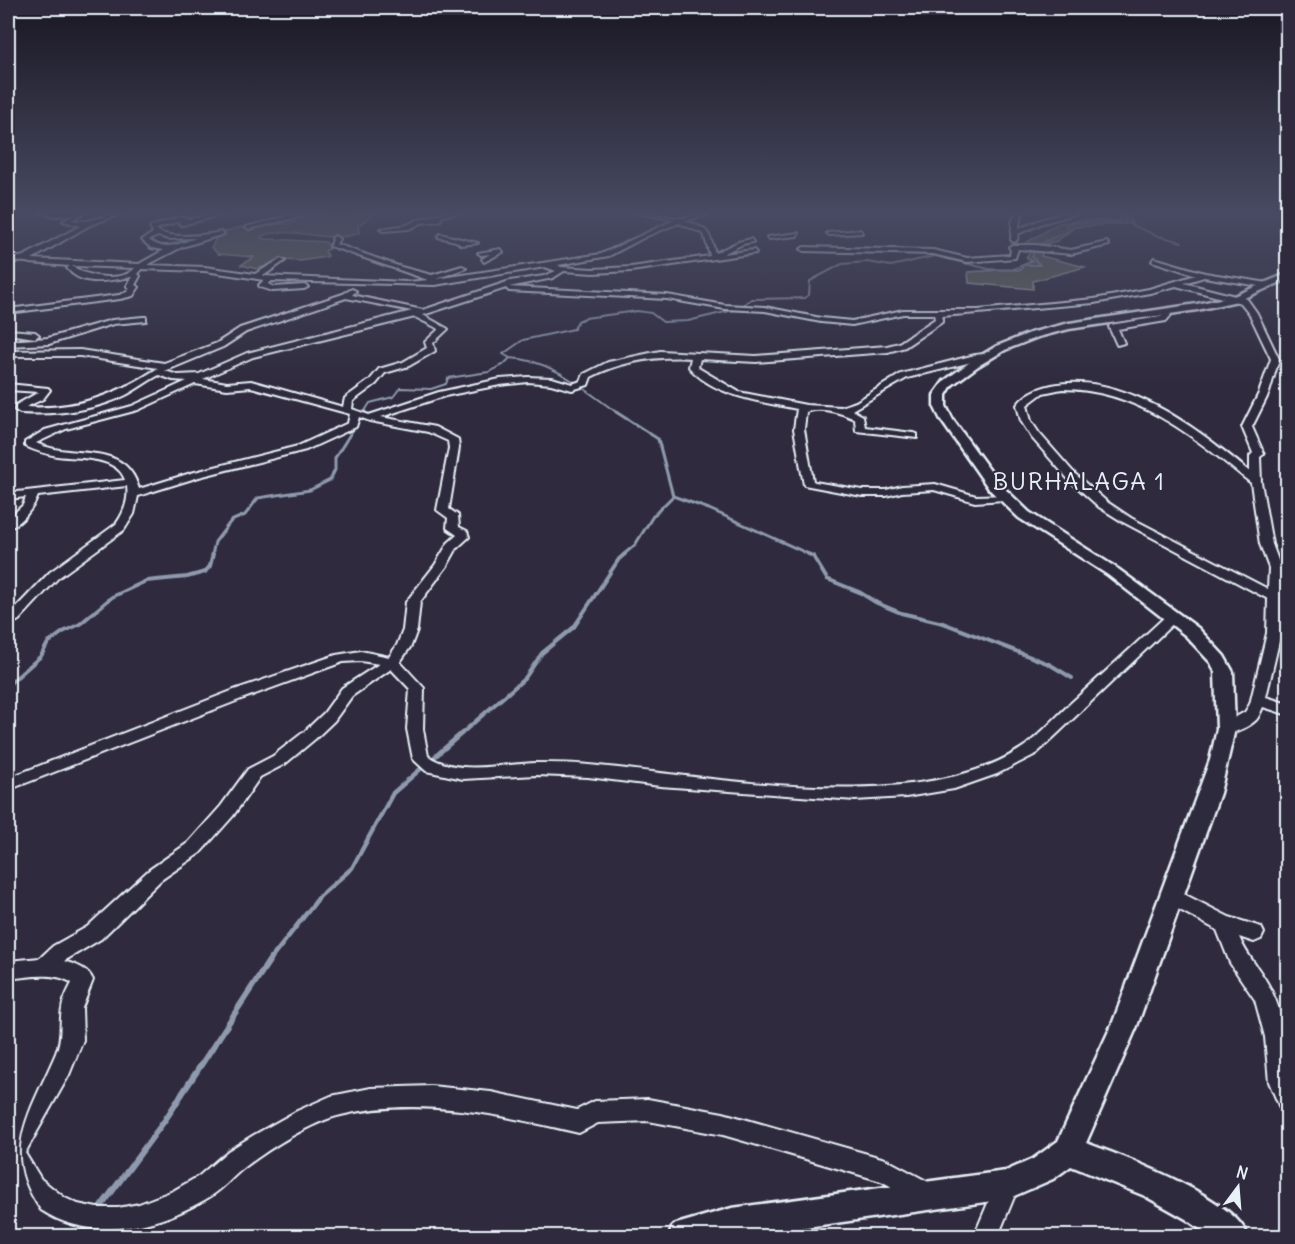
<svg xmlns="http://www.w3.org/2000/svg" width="1295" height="1244" font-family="Delius,sans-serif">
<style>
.green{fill:#626557;stroke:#a5aba8;stroke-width:1.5}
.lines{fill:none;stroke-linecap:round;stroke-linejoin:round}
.stream-far4{stroke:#8f9aae;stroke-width:2}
.stream-far3{stroke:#8f9aae;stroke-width:3}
.stream-far2{stroke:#8f9aae;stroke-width:4}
.stream-far1{stroke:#8f9aae;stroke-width:4.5}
.stream{stroke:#8f9aae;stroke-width:6}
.minor-casing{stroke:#e8f1f8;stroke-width:4}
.tertiary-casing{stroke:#e8f1f8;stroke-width:5}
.minor{fill:#2f2a3d;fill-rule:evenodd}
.tertiary{fill:#2f2a3d;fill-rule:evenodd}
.labels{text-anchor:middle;stroke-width:4.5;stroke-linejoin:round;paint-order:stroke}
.quarter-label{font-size:24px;letter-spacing:1.5px;fill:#e8f1f8;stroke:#2f2a3d}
</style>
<rect width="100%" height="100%" fill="#2f2a3d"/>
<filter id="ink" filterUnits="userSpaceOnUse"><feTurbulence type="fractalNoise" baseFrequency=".0167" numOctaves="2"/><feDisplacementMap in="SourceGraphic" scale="12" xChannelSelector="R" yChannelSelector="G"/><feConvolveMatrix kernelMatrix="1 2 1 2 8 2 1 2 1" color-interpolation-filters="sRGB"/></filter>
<g filter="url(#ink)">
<!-- green -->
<path class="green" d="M299 211H378L358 226 359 233C327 245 294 225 262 236L261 238 267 239 326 242 330 248 325 251 328 256 326 257 300 261 284 260 257 269 241 265 254 257 218 254 211 247C215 243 214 239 218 236 234 223 272 226 292 223L295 222 293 219 304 214Z
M1119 211H1135L1128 213 1132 223 1075 227 1057 241 1046 244 1041 256 1085 267 1033 281V289L969 283 968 272 1013 269 1032 261 1026 257 1032 249 1024 244 1059 223 1084 220 1119 221Z"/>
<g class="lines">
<!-- stream-far4 -->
<path class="stream-far4" d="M1125 211 1124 219 1127 223
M510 358C554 360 584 390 619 414
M363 414 370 403 393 397 400 388 431 389 446 384 448 378 489 372 503 365 510 358 503 354 523 340 574 329 578 321 585 318 637 311 651 313 663 322 688 321 734 310 752 299 804 298 809 295 810 281 842 264 867 262 891 266 935 256 989 269 1021 270 1023 265H1040L1032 257 1036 246 1068 231 1069 228 1065 223H1128L1155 235 1182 242"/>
<!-- stream-far3 -->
<path class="stream-far3" d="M616 412 658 439 673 496 653 516 635 545 623 555
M673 496 709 509 811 555
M212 555 215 542 231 521 245 515 258 498 310 490 330 480 335 470V458L364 412"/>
<!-- stream-far2 -->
<path class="stream-far2" d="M808 554 813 556 827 579 859 592 877 603 901 613 943 623 1049 664 1072 678
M8 685 41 656 48 643 63 632 80 624 112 597 146 581 187 577 205 572 210 566 213 554
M461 734 525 678 542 653 574 627 619 559 625 554"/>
<!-- stream-far1 -->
<path class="stream-far1" d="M430 761 462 733
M270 960 320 896 352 868 393 793 424 766"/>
<!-- stream -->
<path class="stream" d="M97 1212 165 1120 271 958
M79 1236 87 1225"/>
<!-- minor casing -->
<g class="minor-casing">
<path id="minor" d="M36 211H86L72 220C95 225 107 211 129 211L90 225 32 259 139 264 164 250 151 248 142 240 153 233 150 227 180 217 191 219 224 211H237L182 225 179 223 180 221 156 229C165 240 208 235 221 232L224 234 182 247 147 265 205 267 255 274 281 259 285 261 283 262 263 276 408 282 428 280 330 246 333 240 332 238 335 236 339 239 336 244 401 267 432 275 462 266 466 268 436 279 601 254 674 220 628 211C647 211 665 218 680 218 689 218 703 211 717 211L685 221C707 229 709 229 715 253L738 242 751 239 753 242 743 244 723 254 754 250 756 253 631 271 593 273 564 271 553 278 509 287 667 295 725 305 765 307 821 318 852 321 903 310H978L1094 299 1149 289 1196 275 1152 261 1154 258 1205 273 1268 283 1269 285 1265 287 1204 277 1184 283 1247 299 1257 313 1279 359 1269 393 1252 427 1264 454 1260 457 1261 482 1272 544 1281 568V633L1266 697 1288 704V715L1263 707C1261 711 1259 717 1256 720 1249 727 1230 736 1221 733L1218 729 1221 725 1245 712 1250 704 1267 633 1268 599 1123 522 1099 507 1068 479 1032 438 1021 421 1017 405C1026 393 1038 388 1052 385 1122 370 1200 430 1250 472V456L1253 453 1242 427 1259 393 1271 359 1249 313 1241 303 1176 286 1150 293 1094 303 942 316V322L905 347 888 352 756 362 700 359 698 367 700 369 739 392 806 405 841 407 856 402 901 374 975 355 992 353V357L907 378 852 410 863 416 865 427 913 433 917 434V438L856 431 855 419C842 413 820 406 806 412L804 429 813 481 815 482 862 490H886L902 486 935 484 976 496 1008 495V499L1004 500 975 502 934 490 902 492 886 496H862L804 485 794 429 797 409C762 402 713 396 689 367L691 358C655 356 623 361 591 377L588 385 572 390 551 384 528 382 500 385 445 396 381 417 435 427 458 439 459 448 449 509 458 515 459 527 467 531 469 537 457 548 447 566 420 602 417 630 411 646 400 662 424 688 423 729 428 756C457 776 502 764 535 763 552 763 571 763 589 765 709 776 921 819 1025 746 1041 734 1056 717 1071 703 1104 673 1136 644 1168 614L1173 613 1180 617 1036 754 997 774 954 789 906 797 855 800 660 786 588 777 536 775 463 779 426 771 413 759 407 729 410 689 391 669 352 696 334 721 315 739 285 764 260 777 233 816 200 853 161 880 101 939 64 961C76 965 88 968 93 980L82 1008 83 1040 69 1075 25 1153 41 1179 65 1198 78 1204 97 1208H118L139 1204 173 1191 199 1176 228 1151 254 1135 297 1111 331 1096 371 1088 431 1086 491 1092 577 1110 595 1101 648 1099 723 1113 885 1159 934 1185 938 1193 934 1201 926 1205 881 1181 723 1135 648 1121 598 1123 579 1133C502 1115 420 1096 341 1115 311 1122 270 1148 245 1167 233 1176 224 1188 211 1196 161 1227 92 1244 41 1210 0 1151 30 1114 56 1053 63 1036 59 1026 62 1009 63 1000 68 991 72 983 54 971 28 977 8 979V961L40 958 53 946 87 927 149 870 188 843 221 806 248 769 273 756 305 731 324 713 342 688 379 664 361 661 343 662 244 698 8 790V778L234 690 336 655 361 651 389 657 397 645 403 630 406 602 435 565 448 543 457 535 447 528 448 518 437 510 449 448 448 441 428 432 370 421 359 417 356 427 306 450 199 477 138 496 134 514 124 530 58 578 19 620 8 626V616L50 572 116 524C124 513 129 500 127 486L38 496C33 508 21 525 8 528V519L23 505 26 497 8 499V493L125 480C117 455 77 459 57 456 46 454 36 451 25 446V442L45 430 132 406 187 381 173 380 159 375C148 381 137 389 126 395 94 411 55 415 20 413L15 410 16 405 39 392 8 390V384L48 388 50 390 43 399 26 407C75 410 117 395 158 368L80 356H8V351L80 350 164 363 217 343 240 328 343 294 352 289 356 291 352 295 423 310 510 281 544 276 556 271 545 267 435 285 272 281 268 284 274 287 304 285 308 287 304 289 273 291 260 287 259 285 264 280 205 271 142 269 138 274 140 276 135 285 139 287 133 296 120 299 8 313V309L119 295 127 292 130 288 127 286 132 277C111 280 82 288 67 268L70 266 30 263C22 260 15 264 8 259V254L15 258 24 256 80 226 63 221 74 215 55 216ZM679 223 704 234 710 256 631 267 593 269 561 267 558 265 609 256 647 236ZM158 236 169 239 196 238C181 243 163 252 149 240ZM72 266 135 268C122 283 85 277 72 266ZM506 288 509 291 667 299 725 309 765 311 821 322 852 325 903 314H934L935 319 899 343 887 346 756 356 660 351 608 362 584 374 581 381 572 384 552 378 528 377 500 379 439 392 369 415 352 409 353 401 376 384 385 373 409 366 435 351 433 343 448 329 423 315ZM346 298 412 311 247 353 199 374 178 375 165 371 223 347 246 332ZM415 317 439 329 425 342 427 348 403 362 379 369 370 380 345 398 343 407 251 381 227 383 203 379 253 357ZM195 384 227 389 251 387 350 414 348 423 298 446 191 473 139 489C125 439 74 461 36 443L66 429 138 410ZM1062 389C1138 389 1195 438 1251 483L1260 544 1269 568 1268 589 1131 518 1107 502 1075 474 1039 433 1031 421 1027 405 1043 393Z
M451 211 463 212 442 216 440 221 421 223 409 229 383 231 380 229 407 225 417 220Z
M1017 211H1023L1018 229C1039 220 1062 211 1086 211L1043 223 1018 234 1017 240 1014 242 1011 240 1012 222Z
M300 213 302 216 249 229 246 227Z
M860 230 862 233 830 235 827 233Z
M799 233 797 236 770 239 767 237Z
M440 234 478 243 461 245 456 241 438 237Z
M1107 242 1109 245 1071 254 1018 249 1015 258 967 262 933 254 804 251 801 249 804 247 933 250 967 258 1010 255 1011 250 1009 247 1012 245H1036L1071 250Z
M501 249 503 252 484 262 482 259 490 254 481 255 478 253Z
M1160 310H1166L1171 315 1166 321 1118 329 1124 343 1117 345 1109 327 1110 325 1160 317 1162 315 1159 312Z
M143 317H146V321L113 324 49 344 8 346V341L48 338 112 320Z
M8 330 35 332 39 335 35 338 8 334Z
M1172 888 1229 917 1261 927 1264 933 1261 939 1254 942 1239 937C1247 957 1263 972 1272 992 1290 1029 1288 1071 1288 1111L1280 1108 1269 1082 1265 1037 1255 1000 1230 963 1217 930 1165 902 1163 896 1165 890Z
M1007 1173 1015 1177 1019 1185 998 1236H974L999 1177Z"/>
</g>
<!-- tertiary casing -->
<g class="tertiary-casing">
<path id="tertiary" d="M1288 273V279L1237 301 1197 310 1069 329 1038 337 1005 350 978 366 952 385 946 395V406L953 420 999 483 1029 512 1118 569 1198 628 1224 656 1233 672 1235 729 1220 793 1137 1026 1086 1143C1123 1156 1236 1199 1248 1236H1210L1186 1219 1145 1196 1071 1166 1053 1179 1007 1199 742 1236H669L673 1225 732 1208 1006 1171 1033 1159 1058 1141 1113 1022 1210 760 1217 729 1215 672 1211 663 1186 636 1108 575 1019 518 989 489 941 420 934 406V395L944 381 970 362 997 346 1030 333 1069 323 1197 304 1234 296Z"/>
</g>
<!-- minor -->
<use href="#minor" class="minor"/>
<!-- tertiary -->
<use href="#tertiary" class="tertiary"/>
</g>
</g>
<!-- sky -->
<linearGradient id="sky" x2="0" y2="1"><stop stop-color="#1a1722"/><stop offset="0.55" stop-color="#474a62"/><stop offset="1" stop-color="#474a62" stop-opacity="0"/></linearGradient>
<rect width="1295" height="386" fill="url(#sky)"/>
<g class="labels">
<!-- quarter labels -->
<g class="quarter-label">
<text x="1079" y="490">BURHALAGA 1</text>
</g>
</g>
<!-- margin -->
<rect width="1295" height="1244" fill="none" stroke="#2f2a3d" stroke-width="30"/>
<rect x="15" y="15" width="1265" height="1214" fill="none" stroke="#e8f1f8" stroke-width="2" filter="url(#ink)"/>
<!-- north arrow -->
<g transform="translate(1238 1187) rotate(16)" stroke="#2f2a3d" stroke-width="4.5" paint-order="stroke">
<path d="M0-4.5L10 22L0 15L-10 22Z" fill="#e8f1f8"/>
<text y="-9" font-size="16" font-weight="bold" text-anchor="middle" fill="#e8f1f8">N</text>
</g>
</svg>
